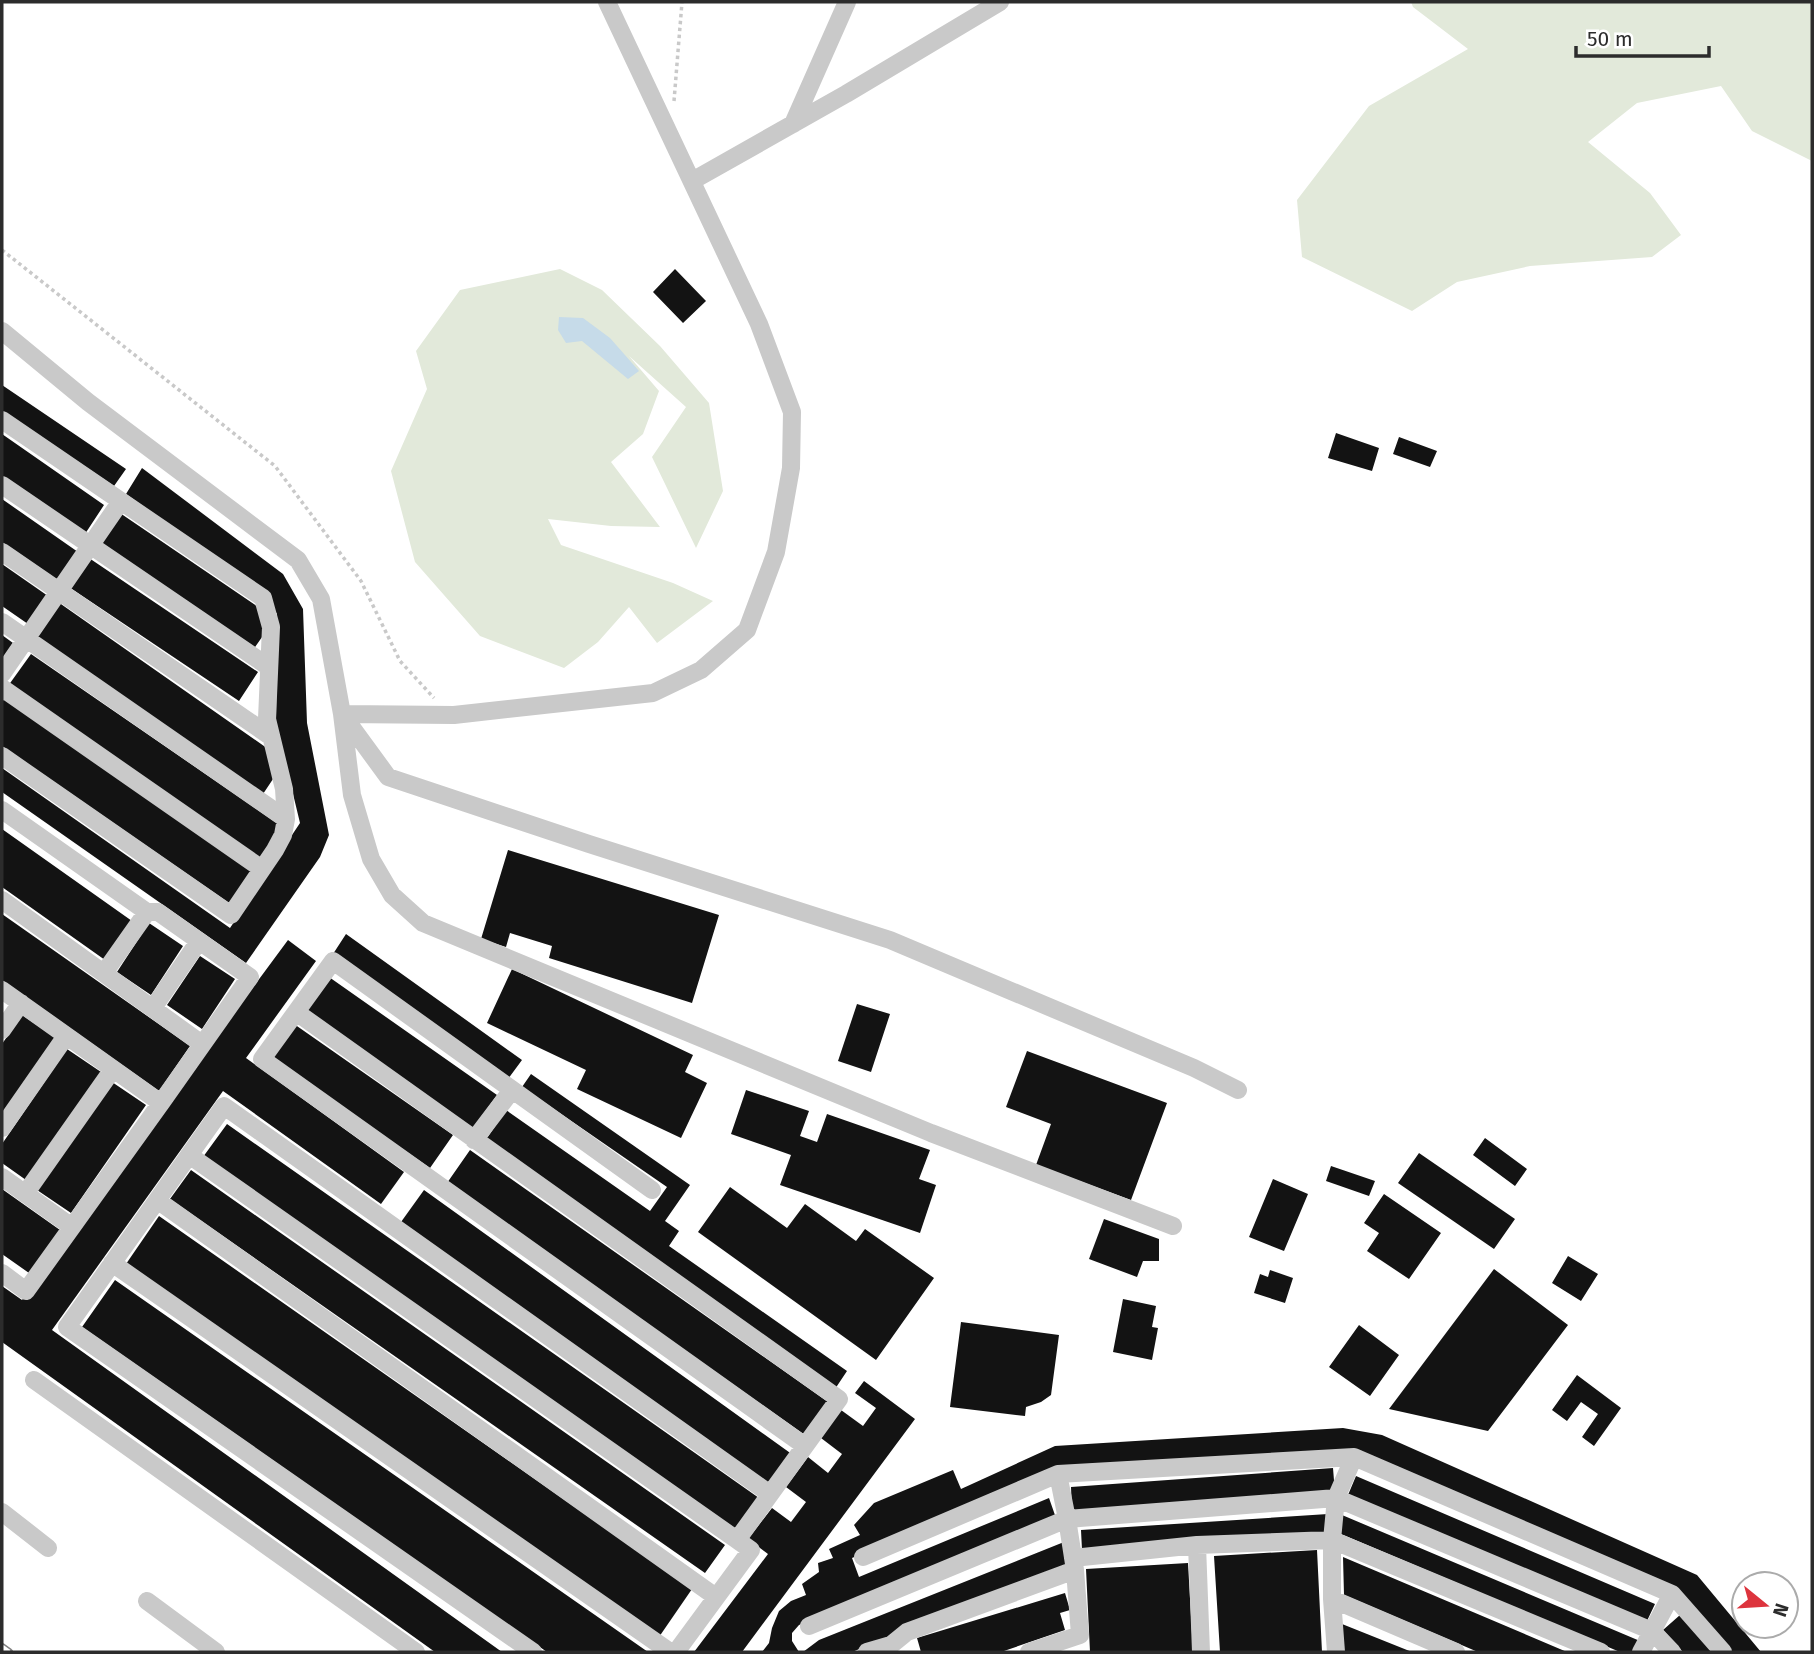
<svg xmlns="http://www.w3.org/2000/svg" width="1814" height="1654" font-family="'Fira Sans',sans-serif">
<style>
.green{fill:#e2e9da}
.water{fill:#c6dbe9}
.building{fill:#131313}
.lines{fill:none;stroke-linecap:round;stroke-linejoin:round}
.path{stroke:#c9c9c9;stroke-width:3.5;stroke-dasharray:3.5 3.5;stroke-linecap:butt}
.minor{stroke:#c9c9c9;stroke-width:18}
.rail-casing{stroke:#818181;stroke-width:8}
.rail{stroke:#fff;stroke-width:5;stroke-dasharray:16;stroke-linecap:butt}
</style>
<rect width="100%" height="100%" fill="#fff"/>
<!-- green -->
<path class="green" d="M1411 2H1812V161L1752 131 1721 86 1637 103 1588 142 1650 193 1681 235 1652 257 1530 266 1457 282 1412 311 1302 257 1297 200 1369 106 1468 49 1413 7Z
M560 269 602 290 660 346 709 403 723 491 696 548 652 457 686 407 629 356 659 391 643 434 611 462 660 527 611 526 548 519 561 545 673 583 713 601 657 643 629 607 598 642 564 668 480 636 415 562 391 471 427 389 416 351 460 290Z"/>
<!-- water -->
<path class="water" d="M559 317 583 318 610 338 639 371 628 379 582 341 566 343 558 330Z"/>
<!-- building -->
<path class="building" d="M675 269 706 301 683 323 653 292Z
M2 385 126 469 114 486 2 411Z
M1336 433 1379 448 1372 471 1328 458Z
M2 434 104 505 85 534 2 477Z
M1399 437 1437 451 1430 467 1393 454Z
M142 468 283 574 303 609 307 723 329 835 320 857 246 963 2 792V768L230 928 300 823 276 723 277 614 263 593 126 494Z
M2 499 78 552 59 581 2 542Z
M117 511 264 611 267 630 253 650 95 543Z
M89 558 258 672 239 701 69 587Z
M2 564 48 596 28 624 2 606Z
M58 602 271 751 273 779 263 794 35 635Z
M2 635 13 643 2 660Z
M31 654 281 826 259 859 8 686Z
M4 699 254 872 232 905 2 746V703Z
M2 829 132 921 105 960 2 887Z
M508 850 719 915 692 1003 549 958 552 946 510 933 506 947 481 939Z
M2 914 190 1046 159 1091 2 980Z
M149 923 183 946 151 995 117 972Z
M346 934 522 1060 508 1079 333 954Z
M288 940 316 961 246 1058 404 1172 381 1204 223 1091 52 1330 502 1652H435L2 1342V1286L22 1300Z
M200 956 235 979 202 1029 167 1005Z
M512 969 693 1055 685 1072 707 1083 681 1138 577 1089 586 1070 487 1023Z
M329 977 497 1095 473 1128 306 1011Z
M857 1004 890 1014 871 1072 838 1061Z
M22 1015 56 1038 2 1116V1044Z
M294 1024 453 1135 430 1168 271 1058Z
M67 1049 101 1072 26 1180 2 1163V1144Z
M1027 1051 1167 1103 1131 1200 1036 1165 1051 1124 1006 1107Z
M531 1074 690 1185 665 1221 679 1231 669 1246 847 1371 835 1389 483 1144 506 1110 650 1211 667 1187 522 1087Z
M112 1082 146 1105 71 1213 37 1190Z
M746 1090 809 1111 800 1136 817 1142 827 1114 930 1150 919 1179 936 1185 920 1233 780 1185 791 1155 731 1134Z
M227 1124 759 1498 736 1531 203 1157Z
M1485 1138 1527 1169 1515 1186 1473 1155Z
M470 1150 828 1402 805 1435 447 1183Z
M1419 1153 1515 1219 1494 1249 1398 1183Z
M1331 1166 1375 1181 1369 1196 1326 1181Z
M191 1170 725 1545 705 1573 170 1199Z
M1273 1179 1308 1194 1284 1251 1249 1237Z
M730 1187 787 1228 805 1204 856 1241 865 1229 934 1278 876 1360 698 1232Z
M2 1189 60 1230 29 1273 2 1254Z
M424 1190 793 1455 771 1486 401 1222Z
M1384 1194 1441 1233 1409 1279 1367 1251 1379 1233 1364 1223Z
M159 1216 692 1589 659 1637 126 1264Z
M1104 1219 1159 1239V1261H1143L1137 1277 1089 1259Z
M1568 1256 1598 1274 1581 1301 1552 1283Z
M1494 1269 1568 1325 1488 1431 1389 1409Z
M1270 1270 1293 1278 1285 1303 1254 1293 1260 1274 1268 1277Z
M115 1280 648 1652H547L82 1327Z
M1123 1299 1156 1306 1152 1327 1158 1328 1152 1360 1113 1352Z
M961 1322 1059 1335 1051 1395 1041 1402 1026 1407 1025 1416 950 1407Z
M1359 1325 1399 1355 1370 1396 1329 1367Z
M1577 1375 1621 1408 1594 1446 1582 1437 1598 1414 1581 1402 1567 1421 1552 1410Z
M864 1381 915 1419 742 1652H694L768 1554 748 1539 772 1508 791 1522 806 1502 786 1487 808 1457 828 1473 842 1454 821 1438 841 1410 863 1426 876 1408 855 1393Z
M1343 1428 1382 1435 1697 1575 1761 1652H1732L1679 1590 1376 1459 1060 1470 852 1558 859 1577 1049 1498 1056 1518 799 1625 792 1633V1641L799 1652H762L769 1643 772 1628 779 1611 791 1601 806 1595 802 1584 819 1572 818 1563 833 1558 829 1549 860 1535 854 1525 874 1503 953 1470 961 1489 1055 1446Z
M1333 1468 1335 1493 1072 1512 1071 1487Z
M1356 1476 1655 1604 1646 1623 1348 1495Z
M1328 1514 1329 1533 1082 1550 1081 1530Z
M1342 1515 1640 1641 1636 1652H1620L1334 1531Z
M1064 1542 1071 1564 852 1652H803L819 1640Z
M1317 1550 1322 1652H1220L1214 1556Z
M1343 1557 1567 1652H1478L1344 1595Z
M1188 1563 1193 1652H1090L1086 1569Z
M1065 1593 1070 1610 1060 1613 1065 1630 1001 1652H921L917 1638Z
M1680 1615 1712 1652H1683L1663 1630Z
M1342 1624 1412 1652H1343Z"/>
<g class="lines">
<!-- path -->
<path class="path" d="M674 101 682 2
M2 250 275 466 361 581 400 661 434 698"/>
<!-- minor -->
<path class="minor" d="M607 2 759 324 792 412 791 468 776 552 747 630 701 670 653 693 454 715 342 714 388 777 589 844 890 940 1194 1068 1238 1090
M793 124 847 2
M692 181 846 94 1000 2
M2 331 88 402 298 560 321 599 342 714 352 795 371 859 392 895 423 923 931 1133 1173 1226
M2 420 263 598 271 627 267 719 284 789 286 819 283 835 275 850 231 915 2 756
M2 485 269 667
M2 552 270 736
M2 622 286 819
M2 674 121 501
M2 688 262 869
M2 810 147 912
M2 900 202 1044
M104 973 147 912H158L250 977 161 1103
M2 990 161 1103 26 1291 2 1273
M153 1008 199 941
M296 1012 839 1399 737 1540 751 1550 676 1652
M2 1030 21 1003
M2 1128 66 1036
M474 1140 512 1090
M189 1155 737 1540
M2 1177 72 1227
M652 1190 333 961 262 1059 805 1446
M25 1194 113 1069
M157 1200 716 1597
M112 1263 670 1652
M34 1380 416 1652
M2 1512 48 1548
M1197 1545 1201 1652
M863 1557 1058 1474 1354 1457 1672 1594 1723 1652
M1073 1558 1197 1545 1332 1540 1601 1652
M1332 1599 1456 1652
M147 1601 216 1652
M809 1626 1067 1519 1058 1474
M533 1652 67 1327 224 1106 770 1494
M867 1652 891 1645 907 1632 1075 1570 1067 1519 1336 1498 1652 1631 1672 1652
M1029 1652 1080 1635 1075 1570
M1336 1652 1332 1599V1540L1336 1498 1354 1457
M1641 1652 1672 1594"/>
<!-- rail casing -->
<g class="rail-casing">
<path id="rail" d="M2 1647 9 1652"/>
</g>
<!-- rail -->
<use href="#rail" class="rail"/>
</g>
<!-- border -->
<rect width="1814" height="1654" fill="none" stroke="#2c2c2c" stroke-width="7"/>
<!-- north arrow -->
<g transform="translate(1765 1605) rotate(108)"><circle r="33" fill="#ffffff" stroke="#ababab" stroke-width="2"/>
<path d="M0-5L12 26L0 18L-12 26Z" fill="#dd343d"/>
<text y="-10" font-size="19" font-weight="bold" text-anchor="middle" fill="#2c2c2c">N</text>
</g>
<!-- scale -->
<path d="M1576 46v10h133v-10" fill="none" stroke="#2c2c2c" stroke-width="3.5"/>
<text x="1587" y="46" font-size="21" fill="#2c2c2c" stroke="#ffffff" stroke-width="5" paint-order="stroke">50 m</text>
</svg>
